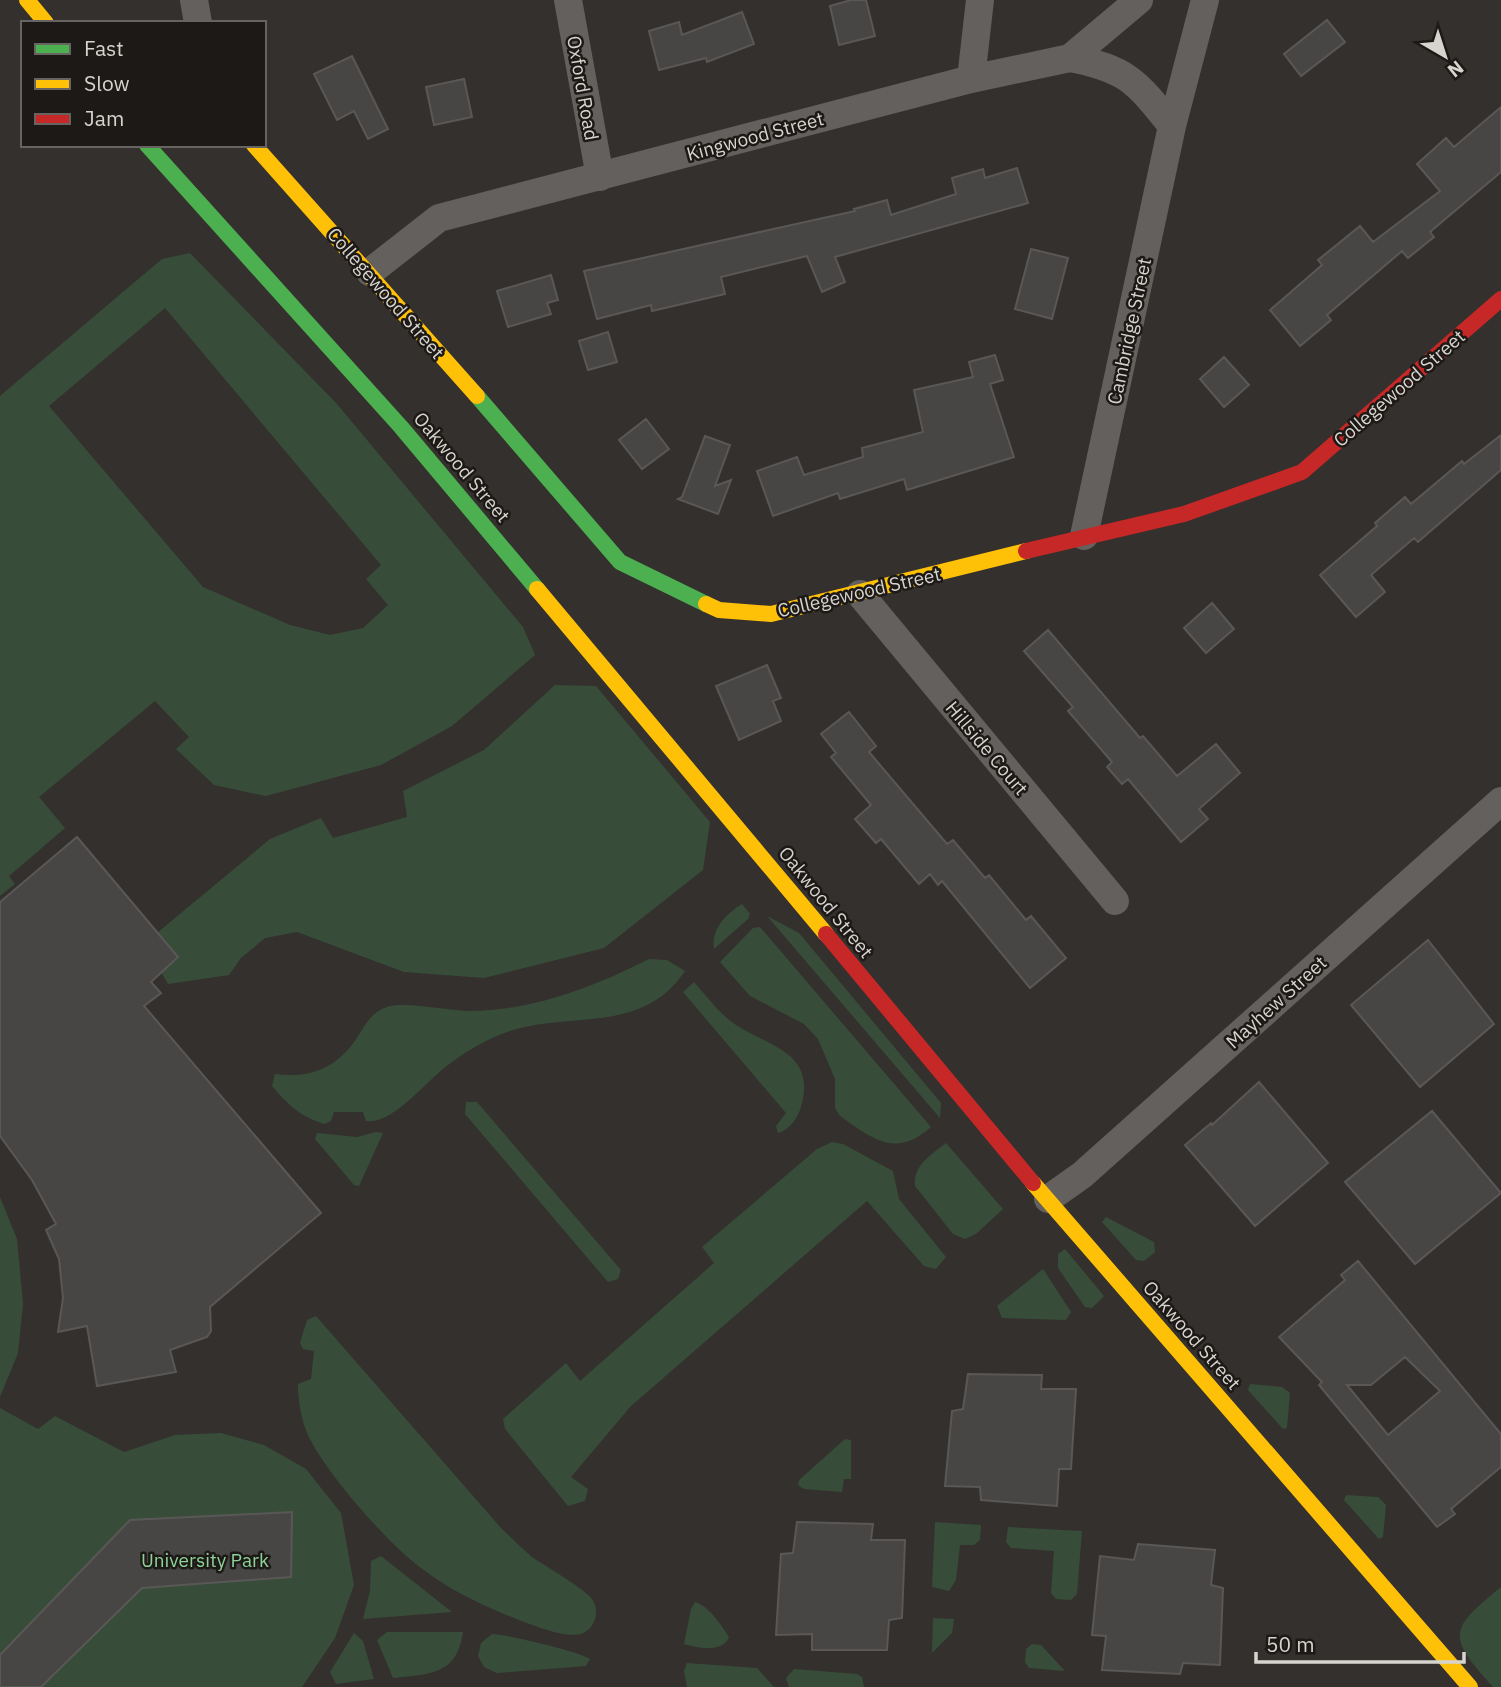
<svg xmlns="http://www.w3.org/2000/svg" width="1501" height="1687" font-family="'IBM Plex Sans',sans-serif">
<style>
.green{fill:#374d39;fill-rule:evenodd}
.building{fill:#484545;stroke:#5a5757;stroke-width:2;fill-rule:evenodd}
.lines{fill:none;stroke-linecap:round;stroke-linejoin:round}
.street{stroke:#63605e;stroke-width:28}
.fast{stroke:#4caf50;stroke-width:16}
.slow{stroke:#ffc107;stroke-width:16}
.jam{stroke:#c62828;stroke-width:16}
.labels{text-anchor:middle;stroke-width:5;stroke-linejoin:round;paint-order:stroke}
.street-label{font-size:19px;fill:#d7d3cf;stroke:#1c1916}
.park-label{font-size:19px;fill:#8ed299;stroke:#1c1916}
</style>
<rect width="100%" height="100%" fill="#34302d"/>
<!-- green -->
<path class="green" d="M190 253 337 404 523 627 535 655 452 726 381 765 266 796 214 785 176 749 189 737 155 701 39 797 65 828 9 876 15 884 0 896V396L162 259ZM165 308 381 565 366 579 388 605 363 628 330 635 290 625 203 587 49 406Z
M555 685 596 686 710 822 703 870 604 948 484 978 404 972 297 932 265 938 241 958 229 975 168 984 161 972 157 933 270 839 321 818 333 838 407 817 403 791 484 750Z
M742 904 750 914 748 919 714 949C711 929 726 914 742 904Z
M767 916 799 933 941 1103 940 1118Z
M760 927 931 1127C896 1158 874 1140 840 1116L835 1108V1079L818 1039 804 1024 750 996 720 962 753 928Z
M649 959 667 960 685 971C645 1030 583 1014 525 1027 496 1033 471 1048 448 1065 427 1080 393 1125 366 1121L363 1112H334L331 1121 324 1124C301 1117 287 1104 272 1086L275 1074C305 1078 331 1071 351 1046 364 1030 368 1011 391 1006 409 1002 450 1011 471 1011 535 1010 593 987 649 959Z
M694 982C705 994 715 1008 728 1019 762 1047 820 1048 800 1110 796 1120 789 1130 778 1133L776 1126 786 1113 683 992Z
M466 1102H477L621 1270 618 1279 608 1282 465 1114Z
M376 1132 383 1133 359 1186 354 1185 315 1139 317 1133 357 1137Z
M832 1142 843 1144 893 1171 899 1199 946 1257 936 1269 924 1266 867 1201 631 1406 571 1477 588 1489 585 1501 568 1506 505 1429 503 1419 566 1363 580 1381 714 1263 702 1247 817 1149Z
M946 1143 1003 1209 976 1234 965 1239 953 1234 915 1186C913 1165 931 1155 946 1143Z
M0 1197 17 1239 23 1304 18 1353 0 1397Z
M1106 1217 1154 1242 1155 1252 1144 1261 1136 1260 1102 1222Z
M1065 1249 1104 1296 1092 1308 1085 1307 1058 1268V1254Z
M1043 1269 1071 1312 1066 1320 1002 1318 997 1306Z
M316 1316 501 1528C511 1537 521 1548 532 1557 545 1566 585 1589 592 1599 601 1612 594 1630 581 1634 566 1638 538 1627 524 1622 488 1608 452 1592 421 1568 388 1544 325 1472 308 1435 301 1419 298 1401 298 1384L311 1379 314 1351 303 1349 300 1343 307 1320Z
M1250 1384 1282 1387 1290 1393 1287 1428 1283 1429 1248 1390Z
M0 1408 38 1429 55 1416 124 1452 175 1435 221 1433 264 1445 306 1469 341 1513 354 1585 335 1638 302 1687H0Z
M845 1439 851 1440V1479H844L842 1492 804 1489 798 1485 799 1480Z
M1346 1495 1378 1497 1386 1505 1383 1537 1379 1539 1344 1500Z
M935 1522 981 1525 980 1540 974 1545H960L956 1580 949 1591 932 1587Z
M1008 1527 1082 1531 1077 1594 1071 1600 1056 1599 1051 1593 1054 1551 1011 1548 1006 1542Z
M381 1556 452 1612 363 1619 370 1591 371 1561Z
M1501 1587V1687H1493C1447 1636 1448 1630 1501 1587Z
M695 1602C709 1606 722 1626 729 1637 723 1653 698 1648 684 1644L691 1609Z
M933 1618 954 1619 952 1633 932 1653Z
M387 1632H463C457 1675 430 1674 393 1678L377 1640Z
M354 1633 363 1641 374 1679 336 1684 330 1672Z
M492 1634C505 1634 581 1652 590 1659L586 1666 497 1673 484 1667 478 1656 481 1643Z
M1032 1644 1041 1645 1065 1671 1029 1668 1025 1662 1026 1649Z
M687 1663 757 1668 774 1687H687L684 1671Z
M794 1669 857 1674 862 1677 864 1687H789L786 1678Z"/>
<!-- building -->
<path class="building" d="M851 0H866L875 36 839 45 830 6Z
M742 12 754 44 707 62 706 58 659 70 649 31 679 22 682 35Z
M1327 20 1345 42 1301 76 1284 54Z
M352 56 388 129 368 139 354 111 337 120 314 74Z
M464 79 472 117 434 125 426 87Z
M1501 107V172L1430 232 1434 237 1408 258 1402 251 1327 315 1331 320 1300 346 1270 310 1322 265 1318 260 1360 226 1373 242 1440 191 1417 164 1446 138 1454 147Z
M1017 168 1028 203 835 257 845 282 822 292 807 256 721 277 725 294 652 311 651 305 597 319 584 271 855 211 854 209 887 200 891 215 956 194 952 178 983 169 985 178Z
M1031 249 1068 258 1052 319 1015 309Z
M551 275 558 300 547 303 551 314 508 327 497 291Z
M608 332 617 362 588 370 579 341Z
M995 355 1003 380 990 384 1014 457 907 490 904 479 840 499 838 493 773 516 757 471 797 457 804 475 863 457 862 448 923 432 914 390 973 377 969 362Z
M1224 357 1249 385 1224 407 1200 379Z
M646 419 669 449 642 469 619 440Z
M1501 435V470L1418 542 1414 538 1371 575 1385 592 1356 617 1320 575 1377 526 1375 523 1405 497 1411 504 1462 461 1464 464Z
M705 436 730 445 715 486 731 480 718 514 678 499 682 497Z
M1212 603 1234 629 1206 653 1184 628Z
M1048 630 1140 738 1143 736 1177 776 1216 744 1240 773 1199 809 1208 819 1181 842 1128 779 1122 784 1107 767 1112 762 1068 711 1073 707 1024 651Z
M767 665 781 698 773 701 781 721 739 740 716 686Z
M849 712 876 746 869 752 947 844 953 840 985 878 989 875 1026 920 1031 916 1066 958 1030 988 942 881 938 885 930 874 919 884 881 839 876 843 855 819 871 805 831 757 836 753 821 734Z
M77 837 178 957 151 982 161 993 144 1006 321 1213 210 1307 211 1331 207 1337 170 1350 176 1372 97 1386 87 1326 58 1332 63 1298 59 1259 46 1230 56 1224 32 1180 0 1136V902Z
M1428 940 1494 1024 1420 1087 1351 1005Z
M1259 1082 1328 1163 1255 1226 1185 1145 1211 1123 1212 1125Z
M1432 1111 1501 1193 1415 1264 1345 1182Z
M1358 1261 1501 1434V1467L1451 1509 1455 1514 1437 1527 1319 1385 1322 1382 1279 1337 1345 1280 1341 1275ZM1405 1357 1440 1391 1388 1435 1347 1385H1371Z
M968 1374 1042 1375 1041 1389H1076L1071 1469H1059L1057 1506 981 1500 980 1487 945 1486 952 1411 963 1409Z
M292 1512 291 1577 142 1588 41 1687H0V1655L130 1520Z
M797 1522 873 1524 871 1540H905L902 1618 889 1620 887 1650H812V1634L776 1635 781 1554 793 1553Z
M1138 1544 1215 1550 1211 1585 1223 1588 1220 1665 1183 1663 1180 1674 1102 1670 1106 1636 1092 1635 1100 1556 1134 1560Z"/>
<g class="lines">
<!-- street -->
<path class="street" d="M194 0 198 23
M568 0 600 177
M1070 58C1127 69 1136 81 1172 126
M971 79 980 0
M370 272 439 218 971 79 1070 58 1139 0
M1084 536 1172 126 1205 0
M860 594 1115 901
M1048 1199 1082 1175 1501 801"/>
<!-- fast -->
<path class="fast" d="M147 145 401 427 537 589
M477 396 620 562 706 604"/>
<!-- slow -->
<path class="slow" d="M27 0 46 23
M254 145 477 396
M537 589 826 934
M706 604 719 610 771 614 1026 551
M1033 1183 1470 1687"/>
<!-- jam -->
<path class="jam" d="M1026 551 1184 514 1302 472 1501 299
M826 934 1033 1183"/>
</g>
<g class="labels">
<!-- street labels -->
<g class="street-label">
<text transform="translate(583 88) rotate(80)" y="7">Oxford Road</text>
<text transform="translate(755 136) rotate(-15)" y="7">Kingwood Street</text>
<text transform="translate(386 293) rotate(49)" y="7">Collegewood Street</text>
<text transform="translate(1129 331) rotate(-78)" y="7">Cambridge Street</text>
<text transform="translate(1399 388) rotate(-41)" y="7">Collegewood Street</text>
<text transform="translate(462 467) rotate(50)" y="7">Oakwood Street</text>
<text transform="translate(859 592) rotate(-13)" y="7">Collegewood Street</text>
<text transform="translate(987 748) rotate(50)" y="7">Hillside Court</text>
<text transform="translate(826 902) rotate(51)" y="7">Oakwood Street</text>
<text transform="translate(1276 1002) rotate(-42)" y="7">Mayhew Street</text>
<text transform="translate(1192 1335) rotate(49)" y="7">Oakwood Street</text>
</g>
<!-- park labels -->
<g class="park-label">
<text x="205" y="1567">University Park</text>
</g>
</g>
<!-- legend -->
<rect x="21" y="21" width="245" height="126" fill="#1c1916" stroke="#676360" stroke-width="2"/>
<rect x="35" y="44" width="35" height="10" fill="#4caf50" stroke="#676360" stroke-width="2"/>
<text x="84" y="56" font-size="21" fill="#d7d3cf">Fast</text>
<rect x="35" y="79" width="35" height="10" fill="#ffc107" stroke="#676360" stroke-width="2"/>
<text x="84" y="91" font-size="21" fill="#d7d3cf">Slow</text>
<rect x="35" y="114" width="35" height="10" fill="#c62828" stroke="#676360" stroke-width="2"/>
<text x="84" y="126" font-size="21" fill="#d7d3cf">Jam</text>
<!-- north arrow -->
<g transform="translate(1445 56) rotate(141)" stroke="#1c1916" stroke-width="5" paint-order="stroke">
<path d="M0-5L12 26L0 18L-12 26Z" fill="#d7d3cf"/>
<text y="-10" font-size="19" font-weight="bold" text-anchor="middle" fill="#d7d3cf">N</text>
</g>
<!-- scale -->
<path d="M1256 1652v10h208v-10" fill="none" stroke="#d7d3cf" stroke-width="3.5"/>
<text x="1266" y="1652" font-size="21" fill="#d7d3cf" stroke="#1c1916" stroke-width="5" paint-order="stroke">50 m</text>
</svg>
